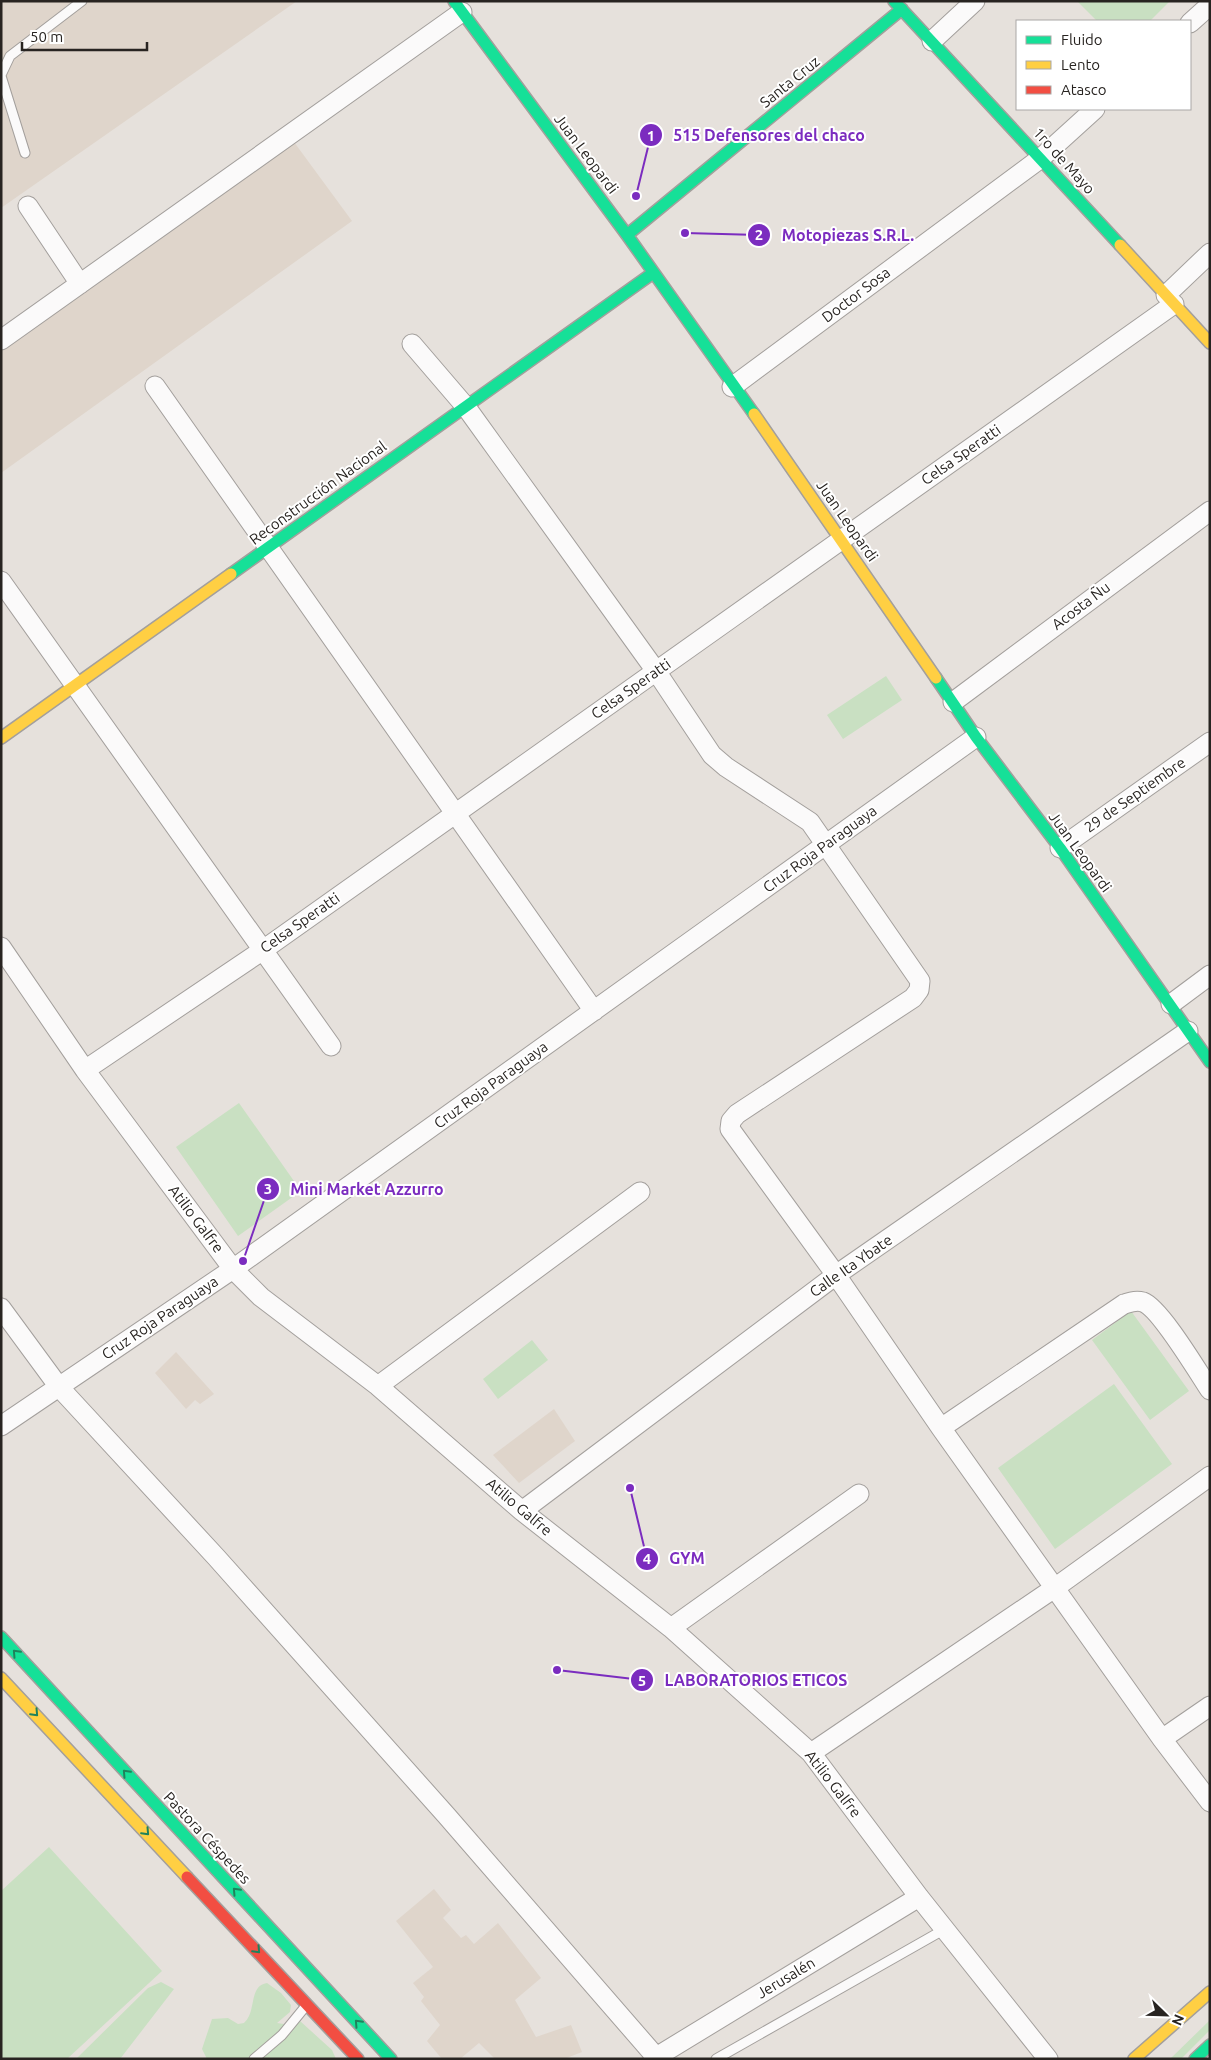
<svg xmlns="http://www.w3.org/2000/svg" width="1211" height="2060" font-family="Ubuntu,sans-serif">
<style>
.built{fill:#dfd5cb}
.green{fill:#c9e0c2}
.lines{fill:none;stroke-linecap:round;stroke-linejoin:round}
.lane-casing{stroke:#a39f9c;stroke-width:11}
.street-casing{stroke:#a39f9c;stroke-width:21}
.fast-casing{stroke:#a39f9c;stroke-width:14}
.slow-casing{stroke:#a39f9c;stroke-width:14}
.jam-casing{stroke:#a39f9c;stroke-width:14}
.lane{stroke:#fbfafa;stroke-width:9}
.street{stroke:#fbfafa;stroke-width:19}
.fast{stroke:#16e098;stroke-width:11}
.slow{stroke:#ffcf43;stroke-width:11}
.jam{stroke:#f24e42;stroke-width:11}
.oneway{stroke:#1f825c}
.labels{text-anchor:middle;stroke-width:4;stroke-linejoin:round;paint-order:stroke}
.street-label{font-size:15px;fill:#282421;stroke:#fff}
.leader{fill:none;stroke:#7b2cbf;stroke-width:2}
.callout-dot{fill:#7b2cbf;stroke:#fff;stroke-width:2}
.mark-label{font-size:15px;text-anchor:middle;font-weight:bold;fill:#fff}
.callout-label{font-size:16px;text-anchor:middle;font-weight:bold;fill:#7b2cbf;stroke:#fff;stroke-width:4;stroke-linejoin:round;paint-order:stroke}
</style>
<rect width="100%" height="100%" fill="#e6e1dc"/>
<!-- built -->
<path class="built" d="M1 1H297L1 208Z
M294 142 352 221 1 473V350Z
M176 1352 214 1394 200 1404 195 1400 186 1409 155 1373Z
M554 1409 575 1441 519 1483 493 1455Z
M434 1889 451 1910 443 1918 461 1938 466 1935 474 1944 498 1923 541 1978 515 2000 536 2037 571 2025 582 2052 564 2059H495L479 2043 460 2059H442L427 2041 440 2025 421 2001 424 1997 413 1983 433 1967 396 1921Z"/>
<!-- green -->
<path class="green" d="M1077 1H1170L1150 21H1097Z
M886 676 902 700 843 739 827 715Z
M239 1103 301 1191 238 1236 176 1147Z
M1131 1311 1189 1391 1150 1420 1092 1340Z
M532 1340 548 1360 498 1399 483 1379Z
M1114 1384 1172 1464 1055 1549 998 1468Z
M49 1847 162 1971 67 2059H1V1891Z
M161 1982 174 1989 120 2059H76L148 1988Z
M267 1983 281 1993 291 2005 290 2012 277 2023 291 2025 300 2021 332 2050 336 2059H207L202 2049 212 2019 228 2018 238 2024 244 2023C257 2012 248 1986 267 1983Z
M1210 2020V2030L1181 2059H1170Z"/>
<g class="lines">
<!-- lane casing -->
<g class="lane-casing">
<path id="lane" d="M1 75 10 56 82 1
M1 76 25 153
M254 2059 282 2035 305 2007
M716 2059 945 1929"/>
</g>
<!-- street casing -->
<g class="street-casing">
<path id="street" d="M1190 23 1210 5
M932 41 975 1
M28 206 80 284
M1166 295 1210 253
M1 340 462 12
M412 344 466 407 656 671 712 755 726 767 810 822 920 981 919 990 913 998 737 1114 731 1121 730 1129 836 1275 941 1428 1162 1739 1210 1802
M155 386 594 1011
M732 387 1041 158 1095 109
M1 581 331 1046
M953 702 1210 511
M1060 848 1210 742
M1 947 85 1070 233 1269 261 1297 378 1386 522 1511 671 1628 811 1753 919 1897 1048 2059
M1171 1004 1210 975
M85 1070 263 950 1174 304
M1 1308 59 1387 216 1557 446 1815 656 2057
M378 1386 640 1192
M1 1426 233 1269 976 737
M941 1428 1124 1304C1131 1302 1136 1300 1143 1302 1160 1308 1198 1372 1210 1390
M522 1511 836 1275 1188 1031
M671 1628 859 1494
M1162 1739 1210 1706
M811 1753 1056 1587 1210 1476
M653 2059 919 1897"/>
</g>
<!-- fast casing -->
<g class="fast-casing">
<path id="fast" d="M454 1 627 235 754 414
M894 1 1120 245
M627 235 902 9
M231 574 653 273
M936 678 976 737 1060 848 1210 1062
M1 1637 391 2059
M1195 2059 1210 2045"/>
</g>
<!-- slow casing -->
<g class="slow-casing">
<path id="slow" d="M1120 245 1210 343
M754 414 936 678
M1 738 231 574
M1 1678 187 1877
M1134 2059 1210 1992"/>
</g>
<!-- jam casing -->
<g class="jam-casing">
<path id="jam" d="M187 1877 358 2059"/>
</g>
<!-- lane -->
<use href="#lane" class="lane"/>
<!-- street -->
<use href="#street" class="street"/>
<!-- fast -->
<use href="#fast" class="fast"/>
<!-- slow -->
<use href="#slow" class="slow"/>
<!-- jam -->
<use href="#jam" class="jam"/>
</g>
<!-- one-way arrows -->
<defs><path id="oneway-chevron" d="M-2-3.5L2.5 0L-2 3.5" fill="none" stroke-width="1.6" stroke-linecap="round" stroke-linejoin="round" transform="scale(1.25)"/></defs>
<g class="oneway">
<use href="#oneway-chevron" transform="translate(16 1653) rotate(-133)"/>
<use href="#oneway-chevron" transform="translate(35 1713) rotate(47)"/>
<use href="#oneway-chevron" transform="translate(126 1773) rotate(-133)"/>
<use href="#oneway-chevron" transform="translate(146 1832) rotate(47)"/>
<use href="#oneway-chevron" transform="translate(236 1891) rotate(-133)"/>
<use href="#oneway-chevron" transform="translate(257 1950) rotate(47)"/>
<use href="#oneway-chevron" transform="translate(358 2023) rotate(-133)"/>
</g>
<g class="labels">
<!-- street labels -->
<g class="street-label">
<text transform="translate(790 82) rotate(-39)" y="5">Santa Cruz</text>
<text transform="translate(586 154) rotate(53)" y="5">Juan Leopardi</text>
<text transform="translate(1064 161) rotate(48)" y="5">1ro de Mayo</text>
<text transform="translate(856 295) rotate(-37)" y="5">Doctor Sosa</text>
<text transform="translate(961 455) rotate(-35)" y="5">Celsa Speratti</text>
<text transform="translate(318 493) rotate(-36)" y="5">Reconstrucción Nacional</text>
<text transform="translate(847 521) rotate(55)" y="5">Juan Leopardi</text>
<text transform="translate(1081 606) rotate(-37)" y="5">Acosta Ñu</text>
<text transform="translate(631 689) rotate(-35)" y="5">Celsa Speratti</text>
<text transform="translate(1135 795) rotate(-35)" y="5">29 de Septiembre</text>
<text transform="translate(820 849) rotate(-36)" y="5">Cruz Roja Paraguaya</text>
<text transform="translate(1080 852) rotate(54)" y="5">Juan Leopardi</text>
<text transform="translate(300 923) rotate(-35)" y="5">Celsa Speratti</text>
<text transform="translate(491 1085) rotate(-36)" y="5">Cruz Roja Paraguaya</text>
<text transform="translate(196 1219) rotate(53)" y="5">Atilio Galfre</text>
<text transform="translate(851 1266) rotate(-35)" y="5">Calle Ita Ybate</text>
<text transform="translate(160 1318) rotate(-34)" y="5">Cruz Roja Paraguaya</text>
<text transform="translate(519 1507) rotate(40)" y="5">Atilio Galfre</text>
<text transform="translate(833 1784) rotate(52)" y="5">Atilio Galfre</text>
<text transform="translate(207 1838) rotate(47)" y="5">Pastora Céspedes</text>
<text transform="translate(786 1978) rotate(-31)" y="5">Jerusalén</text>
</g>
</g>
<!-- callouts -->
<path class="leader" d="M636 196L651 135M685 233L759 235M243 1261L268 1189M630 1488L647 1559M557 1670L642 1680"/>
<g class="callout-dot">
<circle cx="636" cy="196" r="5"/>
<circle cx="685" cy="233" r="5"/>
<circle cx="243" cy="1261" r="5"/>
<circle cx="630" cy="1488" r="5"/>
<circle cx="557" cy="1670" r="5"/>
<circle cx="651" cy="135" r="12"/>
<circle cx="759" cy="235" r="12"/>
<circle cx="268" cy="1189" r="12"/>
<circle cx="647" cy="1559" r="12"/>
<circle cx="642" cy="1680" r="12"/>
</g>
<g class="mark-label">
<text x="651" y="141">1</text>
<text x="759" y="240">2</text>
<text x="268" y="1194">3</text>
<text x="647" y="1564">4</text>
<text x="642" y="1686">5</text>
</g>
<g class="callout-label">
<text x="769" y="141">515 Defensores del chaco</text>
<text x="848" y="241">Motopiezas S.R.L.</text>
<text x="367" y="1195">Mini Market Azzurro</text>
<text x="687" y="1564">GYM</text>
<text x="756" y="1686">LABORATORIOS ETICOS</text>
</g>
<!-- border -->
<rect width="1211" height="2060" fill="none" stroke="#282421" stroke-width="5"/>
<!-- legend -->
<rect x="1016" y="20" width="175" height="90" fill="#ffffff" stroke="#a9a7a6"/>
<rect x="1026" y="36" width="25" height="8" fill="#16e098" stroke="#a9a7a6"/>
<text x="1061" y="45" font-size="15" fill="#282421">Fluido</text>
<rect x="1026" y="61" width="25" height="8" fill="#ffcf43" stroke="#a9a7a6"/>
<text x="1061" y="70" font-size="15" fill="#282421">Lento</text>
<rect x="1026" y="86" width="25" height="8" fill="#f24e42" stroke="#a9a7a6"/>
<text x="1061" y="95" font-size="15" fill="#282421">Atasco</text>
<!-- north arrow -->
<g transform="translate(1166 2015) rotate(113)" stroke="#ffffff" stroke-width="4" paint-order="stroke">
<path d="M0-4L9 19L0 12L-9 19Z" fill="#282421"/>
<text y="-8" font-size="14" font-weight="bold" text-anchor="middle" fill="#282421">N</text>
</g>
<!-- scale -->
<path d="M22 42v8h125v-8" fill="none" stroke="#282421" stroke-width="2.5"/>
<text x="30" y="42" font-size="15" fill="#282421" stroke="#ffffff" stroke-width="4" paint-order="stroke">50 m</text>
</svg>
